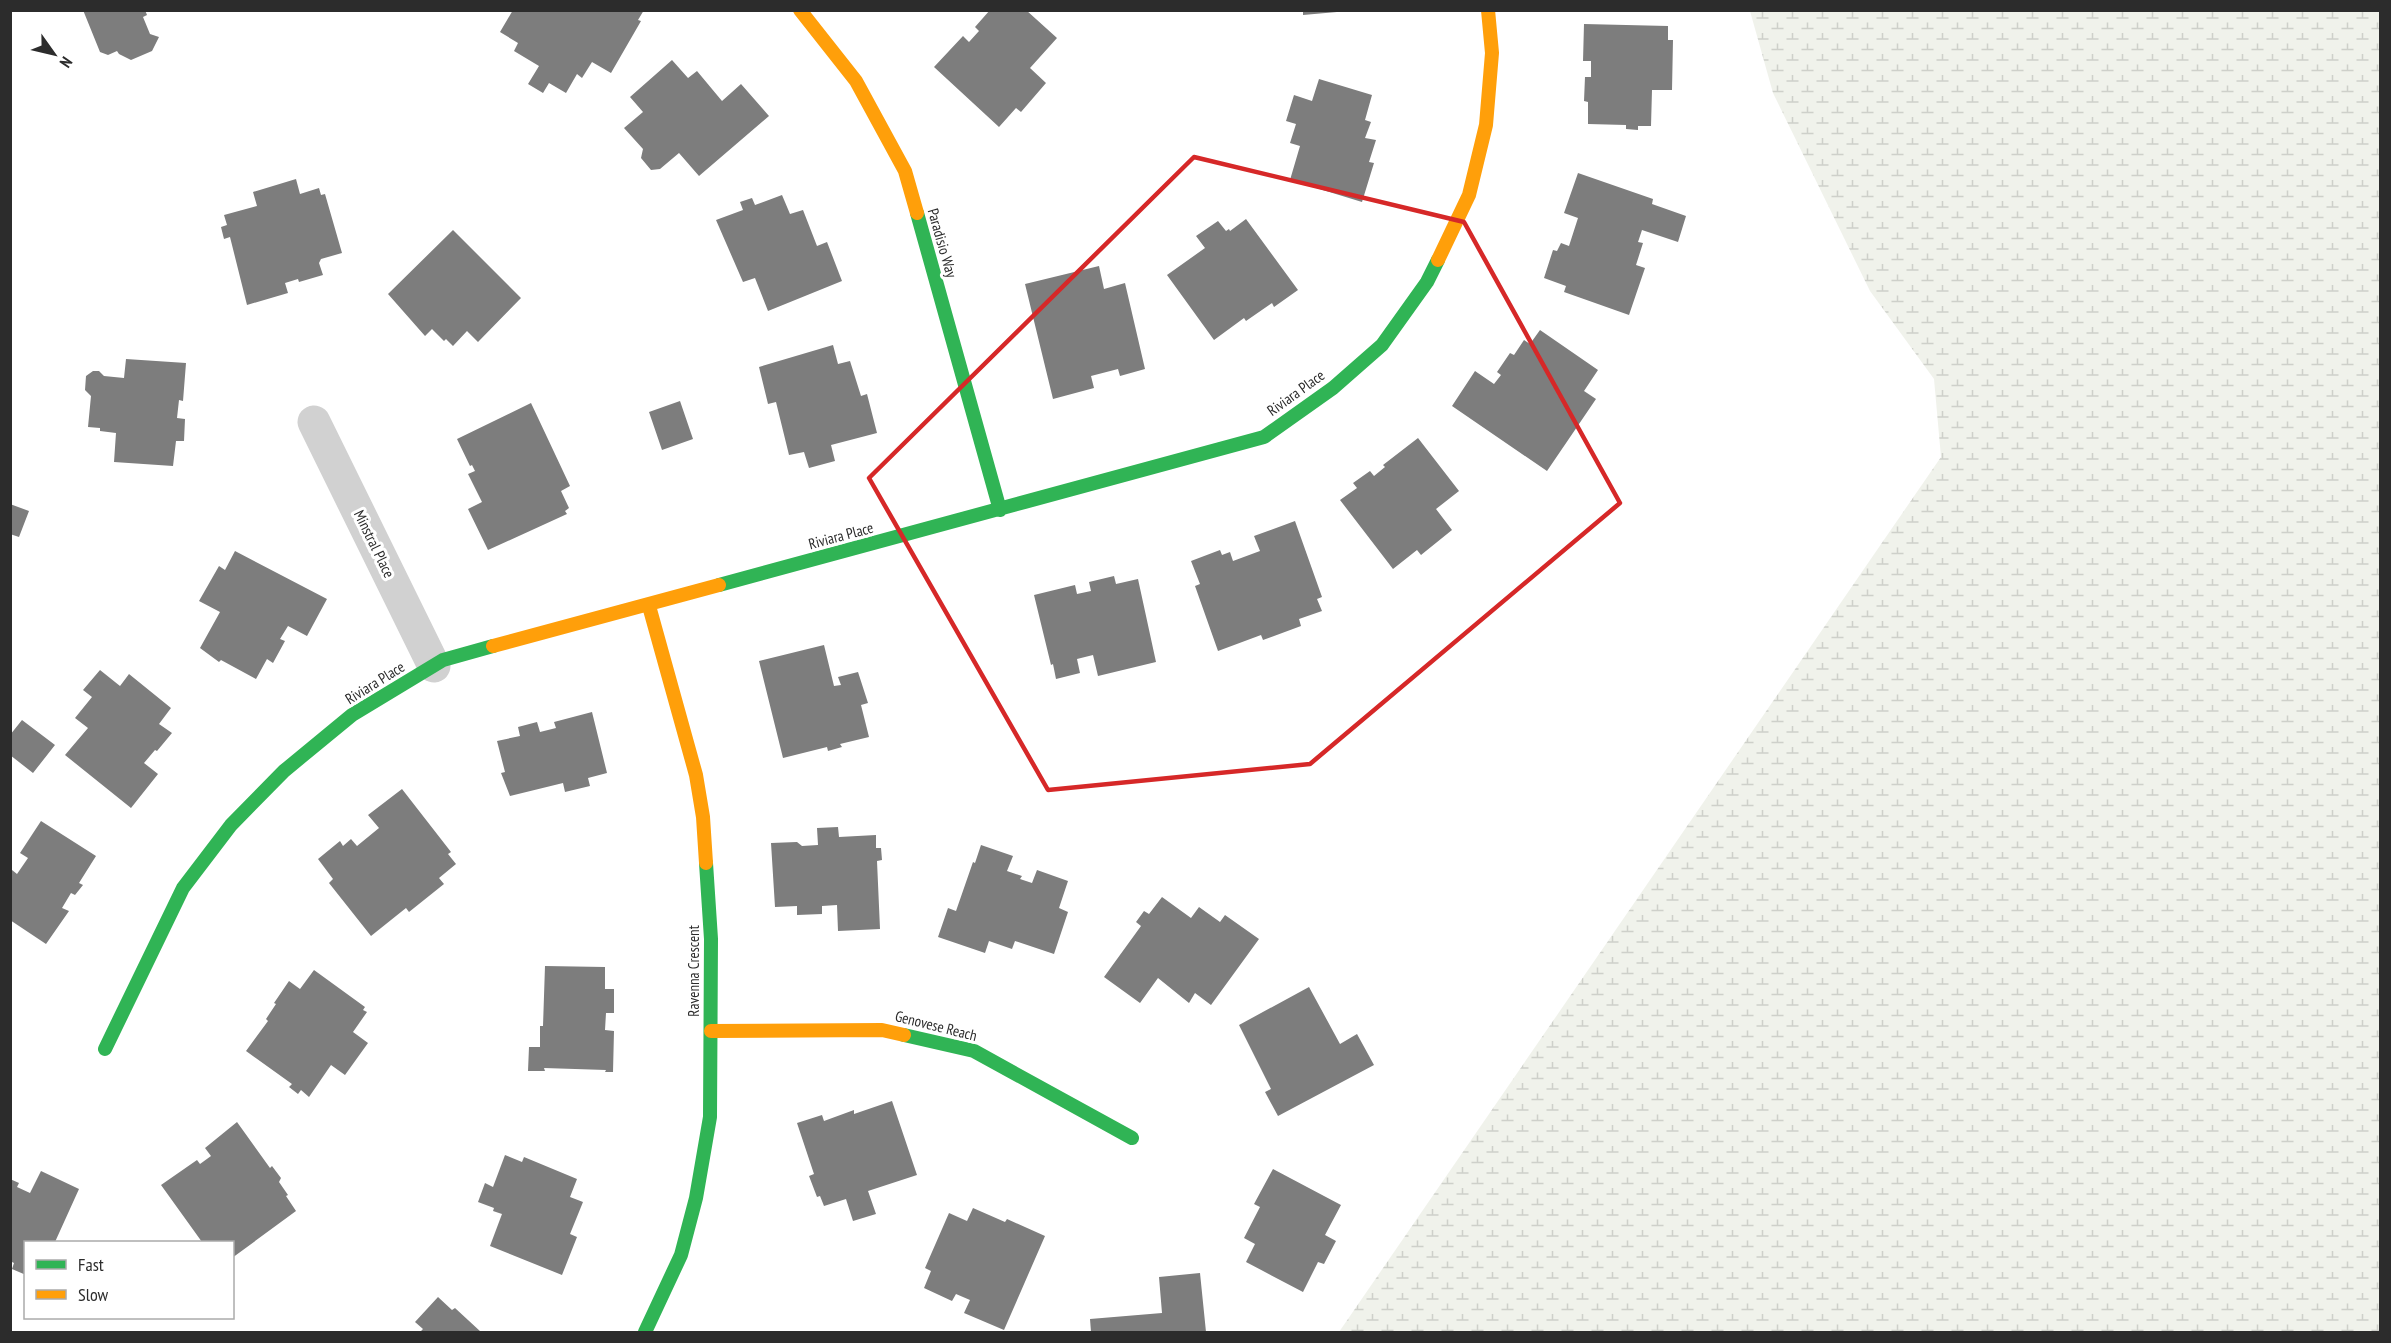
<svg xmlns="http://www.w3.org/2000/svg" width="2391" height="1343" font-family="'PT Sans Narrow',sans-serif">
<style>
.wetland{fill:url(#wetland-marsh)}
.building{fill:#7d7d7d}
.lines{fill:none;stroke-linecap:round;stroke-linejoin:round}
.street{stroke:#d1d1d1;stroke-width:33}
.fast{stroke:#30b455;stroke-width:14}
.slow{stroke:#ff9f0a;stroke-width:14}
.marked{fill:none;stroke:#d62828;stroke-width:4.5;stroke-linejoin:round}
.labels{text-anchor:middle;stroke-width:6;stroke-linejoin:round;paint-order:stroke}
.street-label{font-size:15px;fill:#2c2c2c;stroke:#fff}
</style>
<defs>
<pattern id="wetland-marsh" width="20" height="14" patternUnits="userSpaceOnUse" patternTransform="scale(1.5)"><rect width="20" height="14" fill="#f0f2eb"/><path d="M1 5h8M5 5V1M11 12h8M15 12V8" fill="none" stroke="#ced0ca"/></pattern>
</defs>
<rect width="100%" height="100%" fill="#fff"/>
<!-- wetland -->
<path class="wetland" d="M1750 11H2380V1332H1339L1941 457 1934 379 1870 291 1773 93Z"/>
<!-- building -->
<path class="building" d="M83 10H145L147 15 143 17 150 34 159 37 152 51 131 60 119 54 117 51 108 55 100 52Z
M513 10H644L638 20 641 21 611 73 592 62 582 78 577 74 566 93 549 83 543 93 528 84 539 66 514 51 518 43 500 32Z
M990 10H1026L1057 38 1030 68 1046 83 1021 112 1016 108 999 127 934 67 963 36 969 42 979 31 975 27Z
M1303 10H1337V12L1303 15Z
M1584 24 1668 26V40H1673L1672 90H1652L1651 126H1638V130L1626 129V125L1588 124V102L1584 101 1585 77H1591V61H1583Z
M672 60 688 78 697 71 722 101 741 84 769 116 699 176 679 153 660 169 651 170 641 158 643 149 624 128 643 112 630 97Z
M1319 79 1372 95 1365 120 1371 122 1365 138 1376 140 1369 162 1374 163 1362 202 1290 180 1300 146 1290 143 1296 124 1286 121 1294 95 1312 101Z
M1578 173 1653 199 1652 204 1686 216 1678 242 1642 230 1638 242 1643 243 1636 265 1645 268 1629 315 1564 292 1566 286 1544 278 1553 250 1557 251 1561 243 1569 246 1578 218 1564 213Z
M296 179 300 194 319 188 321 195 325 194 342 253 321 259 319 263 323 275 299 282 298 279 285 283 288 293 247 305 230 237 224 239 221 227 227 225 224 215 257 206 253 192Z
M782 195 790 214 803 210 817 246 827 242 842 281 768 311 755 278 743 282 716 220 743 210 740 202 752 198 755 205Z
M1246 219 1298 290 1274 307 1272 303 1246 321 1244 318 1214 340 1167 275 1205 248 1196 236 1218 221 1226 231 1229 229 1230 231Z
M453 230 521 298 478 342 467 331 453 346 446 339 444 341 432 329 425 336 388 294Z
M1099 266 1104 289 1125 283 1145 369 1120 376 1118 369 1091 376 1094 388 1053 399 1025 284Z
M1540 330 1598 370 1584 391 1596 399 1547 471 1452 406 1475 371 1494 384 1501 375 1497 372 1510 353 1514 355 1524 340 1530 344Z
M833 345 838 364 850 361 861 396 867 394 877 433 831 445 835 461 809 468 804 452 789 455 776 402 768 404 759 367Z
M126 359 186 363 183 401 179 400 177 418 185 419 184 441H176L173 466 114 462 116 433 100 431V428L88 427 91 396 85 390 86 376 93 371H99L104 376 124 378Z
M680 401 693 439 662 450 649 412Z
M531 403 570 486 561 491 569 508 565 511 567 514 488 550 468 509 482 502 468 474 475 471 472 465 470 466 457 439Z
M1418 438 1459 491 1436 509 1452 530 1421 555 1417 550 1393 569 1340 500 1357 488 1353 483 1370 471 1374 476 1385 467 1383 465Z
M10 504 29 511 19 537 10 534Z
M1295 521 1322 597 1317 599 1322 611 1299 619 1301 626 1263 640 1261 635 1218 651 1195 586 1200 584 1191 561 1220 550 1222 555 1230 552 1233 561 1260 551 1254 536Z
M235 551 327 599 307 636 288 626 280 639 285 641 273 663 267 659 256 679 221 660 219 662 200 648 220 612 199 601 219 566 225 570Z
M1114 576 1116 584 1138 579 1156 662 1098 676 1093 655 1077 659 1080 673 1056 679 1053 664 1051 665 1034 595 1075 585 1077 594 1091 591 1089 582Z
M824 645 834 686 841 685 838 677 858 672 868 703 861 705 869 737 840 744 842 747 828 751 827 747 783 758 759 661Z
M100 670 120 686 129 674 171 708 159 724 172 733 157 751 155 750 144 763 158 774 131 808 65 755 88 728 75 718 92 697 83 690Z
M592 712 607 773 588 778 590 786 565 792 563 783 510 796 501 773 505 772 497 741 520 736 518 727 537 722 540 732 556 728 554 722Z
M22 720 55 745 33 773 10 755V735Z
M402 789 451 852 448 854 456 864 439 878 444 884 409 912 406 908 371 936 329 883 333 879 318 859 340 841 343 846 351 839 357 846 379 828 368 815Z
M41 821 96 856 79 883 83 885 75 895 71 893 62 908 69 911 46 944 10 920V872L12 870 17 874 28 858 20 853Z
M838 827 839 837 876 835V848H881L882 860 877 861 880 929 838 931 837 905 822 906V914L797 915V906L775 907 771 843 797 842 802 846 818 845 817 828Z
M981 845 1013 856 1007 871 1022 876 1020 879 1032 883 1037 870 1068 881 1059 908 1068 912 1054 954 1015 941 1012 949 989 941 985 953 938 937 948 908 956 911 973 862 975 863Z
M1162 897 1191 918 1199 907 1220 922 1225 915 1259 939 1211 1005 1195 993 1189 1003 1158 978 1140 1003 1104 977 1141 926 1136 922 1144 911 1149 914Z
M545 966 605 967V989H614V1013H606L605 1030 614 1031 613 1072H605L606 1070 544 1068 545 1071H528L529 1047H540V1026H543Z
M314 970 365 1007 363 1010 367 1012 353 1032 368 1043 345 1075 331 1065 309 1097 301 1090 298 1094 289 1087 292 1084 246 1051 268 1021 266 1019 276 1004 274 1003 289 981 300 989Z
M1309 987 1340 1044 1357 1034 1374 1065 1278 1116 1265 1092 1271 1089 1239 1025Z
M892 1101 917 1175 868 1191 876 1214 853 1221 846 1199 824 1206 820 1196 817 1197 809 1176 814 1174 797 1123 822 1115 824 1121 854 1110V1114Z
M237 1122 270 1168 272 1166 281 1178 279 1182 288 1195 286 1196 296 1211 232 1258V1242H202L161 1185 197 1160 200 1164 211 1156 205 1148Z
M505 1155 522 1162 524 1157 577 1179 570 1197 583 1202 570 1234 577 1237 562 1275 490 1246 502 1214 493 1211 494 1208 478 1202 485 1183 493 1187Z
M1273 1169 1341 1205 1325 1235 1336 1241 1324 1264 1318 1262 1303 1292 1246 1262 1255 1244 1244 1238 1260 1207 1254 1204Z
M41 1171 79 1189 55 1242H26V1275L12 1269 14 1263 10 1261V1179L19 1183 17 1187 30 1193Z
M973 1208 1005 1222 1007 1219 1045 1236 1004 1330 964 1313 970 1300 956 1294 952 1301 924 1288 931 1271 925 1268 949 1213 967 1221Z
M1200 1273 1206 1332H1091L1090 1319 1162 1313 1159 1277Z
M438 1297 452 1310 455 1308 481 1332H420L423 1329 415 1322Z"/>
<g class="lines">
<!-- street -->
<path class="street" d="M314 422 434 666"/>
<!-- fast -->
<path class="fast" d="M917 213 1000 510
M719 585 1264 437 1333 388 1382 345 1427 282 1438 260
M904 1035 974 1051 1132 1138
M105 1049 183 888 231 825 284 771 352 715 443 660 493 646
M645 1332 681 1255 696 1198 710 1117 711 939 706 863"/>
<!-- slow -->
<path class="slow" d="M800 10 856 81 905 171 917 213
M1438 260 1469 195 1486 125 1492 53 1488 10
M649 606 696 775 703 817 706 863
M493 646 719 585
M711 1031 882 1030 904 1035"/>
</g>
<!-- marked area -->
<path class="marked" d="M1194 157 1464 222 1620 503 1310 764 1048 790 869 478Z"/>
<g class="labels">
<!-- street labels -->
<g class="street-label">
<text transform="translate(942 243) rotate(74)" y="5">Paradisio Way</text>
<text transform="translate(1296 393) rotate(-36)" y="5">Riviara Place</text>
<text transform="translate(841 536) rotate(-15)" y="5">Riviara Place</text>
<text transform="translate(374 544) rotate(64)" y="5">Minstral Place</text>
<text transform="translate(375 683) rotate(-32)" y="5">Riviara Place</text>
<text transform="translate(694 971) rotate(-90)" y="5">Ravenna Crescent</text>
<text transform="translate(936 1026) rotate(14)" y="5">Genovese Reach</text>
</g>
</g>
<!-- border -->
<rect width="2391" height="1343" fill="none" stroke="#2c2c2c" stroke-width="24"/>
<!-- legend -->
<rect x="24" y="1241" width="210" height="78" fill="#ffffff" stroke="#ababab" stroke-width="1.5"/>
<rect x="36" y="1260" width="30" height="9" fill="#30b455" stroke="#ababab" stroke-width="1.5"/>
<text x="78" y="1271" font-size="18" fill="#2c2c2c">Fast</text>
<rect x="36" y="1290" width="30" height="9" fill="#ff9f0a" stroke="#ababab" stroke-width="1.5"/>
<text x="78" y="1301" font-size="18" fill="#2c2c2c">Slow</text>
<!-- north arrow -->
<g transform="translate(54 54) rotate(124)" stroke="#ffffff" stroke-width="4.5" paint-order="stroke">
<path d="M0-4.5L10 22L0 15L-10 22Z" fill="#2c2c2c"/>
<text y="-9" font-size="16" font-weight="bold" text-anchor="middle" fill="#2c2c2c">N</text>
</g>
</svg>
